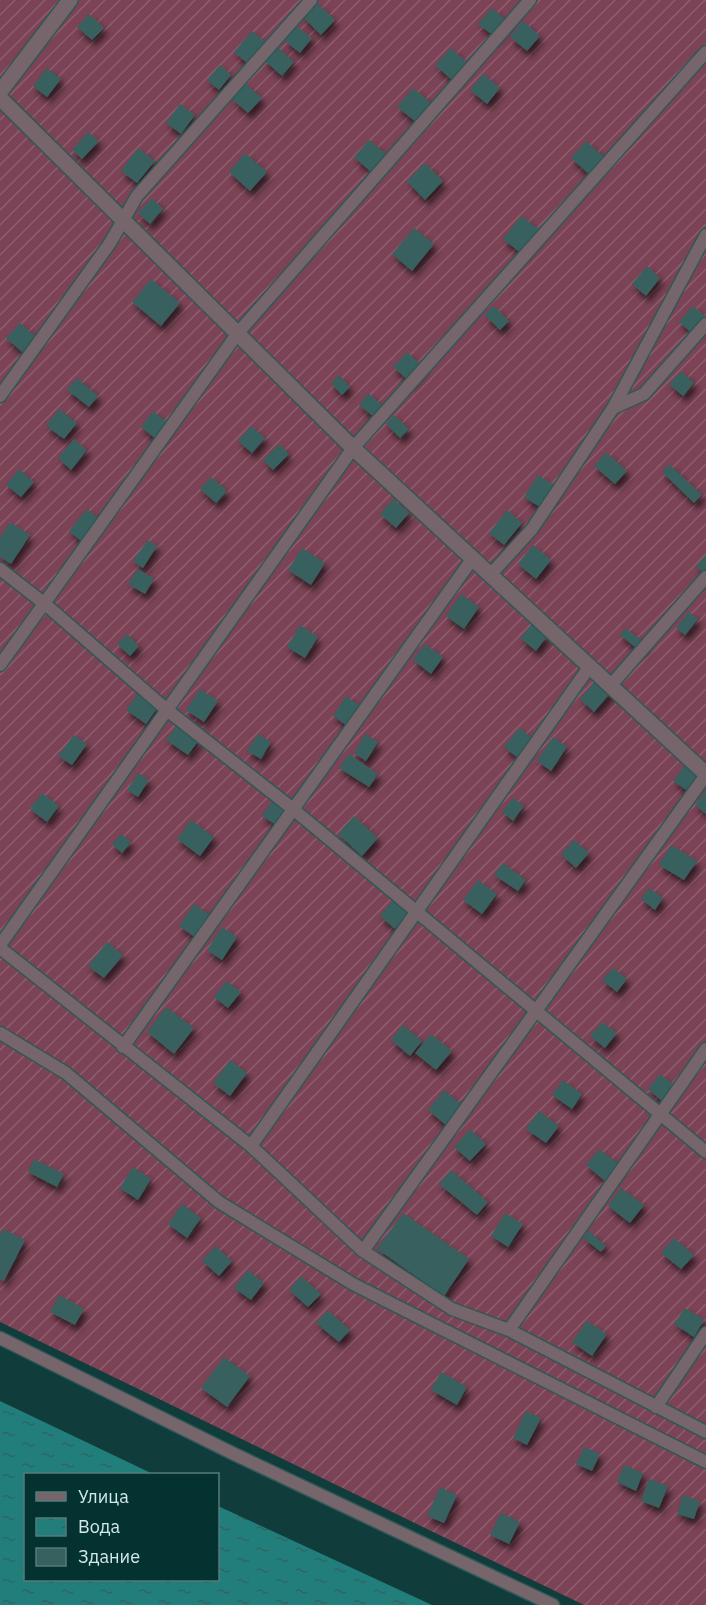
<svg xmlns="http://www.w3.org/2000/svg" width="706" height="1605" font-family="'IBM Plex Sans',sans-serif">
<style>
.garden{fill:url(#garden-furrows)}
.water{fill:url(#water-ripples)}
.building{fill:#37615f;filter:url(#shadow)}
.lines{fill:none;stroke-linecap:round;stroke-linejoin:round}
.lane-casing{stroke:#2f5857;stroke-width:15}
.street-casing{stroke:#2f5857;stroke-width:18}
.lane{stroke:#76666b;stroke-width:12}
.street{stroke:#76666b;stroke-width:15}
</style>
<defs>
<pattern id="garden-furrows" width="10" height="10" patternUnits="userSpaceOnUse" patternTransform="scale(1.5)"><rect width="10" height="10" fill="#7b4355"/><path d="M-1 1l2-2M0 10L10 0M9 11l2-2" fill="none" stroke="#8d5e6d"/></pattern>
<pattern id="water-ripples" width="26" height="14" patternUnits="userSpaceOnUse" patternTransform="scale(1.5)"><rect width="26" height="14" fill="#227e7b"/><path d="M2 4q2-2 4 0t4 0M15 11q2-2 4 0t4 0" fill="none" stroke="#2f6563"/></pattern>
<filter id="shadow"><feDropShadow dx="3.5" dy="6" stdDeviation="3" flood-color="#0009"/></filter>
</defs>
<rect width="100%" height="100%" fill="#103c3b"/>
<!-- garden -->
<path class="garden" d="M0 0H706V1605H584L0 1322Z"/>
<!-- water -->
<path class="water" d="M0 1401 153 1474H26V1580H218V1506L432 1605H0Z"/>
<!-- building -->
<path class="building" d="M316 2 335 20 321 35 302 16Z
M492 8 508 22 495 37 478 24Z
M89 14 104 28 92 40 77 27Z
M523 21 540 36 527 51 510 37Z
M296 26 312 38 300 53 285 41Z
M252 31 265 42 247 63 234 52Z
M276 46 294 62 282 76 264 60Z
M451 48 468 64 453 81 435 65Z
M220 65 231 75 219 90 207 80Z
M47 68 61 79 47 97 33 86Z
M483 74 500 88 487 104 470 90Z
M246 84 262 98 248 113 232 99Z
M413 88 432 104 416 122 397 107Z
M180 104 195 115 181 134 166 123Z
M88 132 99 141 82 159 72 150Z
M369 140 386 154 371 172 354 157Z
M586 141 605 158 590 175 571 158Z
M138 148 155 161 137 183 121 171Z
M245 153 267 172 250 191 229 172Z
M425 163 443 181 425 200 407 181Z
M152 198 163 209 150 224 138 213Z
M521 216 540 230 522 254 503 239Z
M414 228 434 244 412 271 392 254Z
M647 266 660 278 646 296 632 284Z
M151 279 180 303 161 326 132 302Z
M494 306 509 321 500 330 485 315Z
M693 306 706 317 693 334 679 322Z
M20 323 36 337 22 352 6 338Z
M407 352 423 367 410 382 393 367Z
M681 371 694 383 683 396 669 384Z
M339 375 350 387 342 395 331 383Z
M77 378 98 396 89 407 67 390Z
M368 393 383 406 374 417 359 405Z
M59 409 77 423 64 439 46 426Z
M153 411 169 424 157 440 141 427Z
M394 415 409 429 400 438 386 424Z
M251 426 265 438 252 453 238 441Z
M74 439 87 450 71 470 58 458Z
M279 444 289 454 273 470 263 460Z
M606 452 627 471 615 484 594 466Z
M669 464 702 495 694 503 662 472Z
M19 469 34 482 21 497 6 485Z
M538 475 557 487 543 509 524 497Z
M211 477 227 491 216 503 200 489Z
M393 499 409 513 396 528 380 514Z
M87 509 99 519 81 541 69 531Z
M507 510 522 523 504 545 489 533Z
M10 522 30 535 11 564 0 557V537Z
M148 540 157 546 143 568 133 561Z
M533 545 551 560 536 579 518 564Z
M302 548 325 563 311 585 288 570Z
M706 555V575L696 566Z
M138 569 154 579 145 594 128 584Z
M461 594 479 607 464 629 446 616Z
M689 612 698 619 685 635 676 628Z
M532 624 547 636 536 651 520 638Z
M300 625 318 637 305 658 287 647Z
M625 628 646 644 640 651 620 635Z
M127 634 139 646 130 656 117 644Z
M425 644 443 657 431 674 413 660Z
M597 679 612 691 594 712 580 699Z
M200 689 218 701 204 722 186 710Z
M139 692 159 706 146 724 126 710Z
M346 696 359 705 346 725 333 716Z
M177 725 199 740 188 755 166 740Z
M519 728 534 739 518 758 504 747Z
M258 734 271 742 261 759 247 751Z
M365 734 378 742 366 761 354 753Z
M74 735 87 744 72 765 58 756Z
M553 737 567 747 551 771 537 761Z
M349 754 378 774 369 787 339 768Z
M685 765 701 776 689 792 673 781Z
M138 773 149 780 138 797 127 790Z
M706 791V814L695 805Z
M42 793 59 806 47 822 30 809Z
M513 798 524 806 513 821 502 812Z
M273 800 287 809 276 825 262 816Z
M354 816 378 838 362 856 338 834Z
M191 820 214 837 200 856 177 839Z
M121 834 131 842 122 853 112 844Z
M574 840 589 853 576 868 561 854Z
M671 845 697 861 684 880 659 865Z
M503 863 526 880 518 891 494 875Z
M478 880 497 894 482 914 463 900Z
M649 888 663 898 655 910 641 899Z
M394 899 409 911 395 929 380 916Z
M194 904 211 916 196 938 179 926Z
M222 927 237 937 222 960 207 950Z
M107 942 123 955 104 978 88 966Z
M613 968 627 979 617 992 602 980Z
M226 981 241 992 228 1008 214 997Z
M166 1007 194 1028 174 1054 147 1032Z
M602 1022 617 1033 605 1048 590 1036Z
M403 1025 422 1041 410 1056 391 1040Z
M431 1034 452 1051 436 1070 415 1053Z
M230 1060 247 1073 230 1096 213 1083Z
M660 1074 675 1086 663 1102 648 1089Z
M563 1080 582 1094 572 1109 552 1095Z
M444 1090 464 1107 448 1127 428 1110Z
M539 1111 559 1126 546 1143 526 1129Z
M470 1129 486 1144 470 1161 454 1147Z
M599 1149 620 1165 606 1182 586 1165Z
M34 1159 64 1174 57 1187 28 1172Z
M133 1167 151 1179 138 1200 120 1188Z
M451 1170 488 1202 477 1215 439 1184Z
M621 1188 644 1205 630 1223 608 1206Z
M182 1204 201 1218 187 1238 168 1224Z
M403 1213 469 1259 444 1296 377 1249Z
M505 1213 523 1224 508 1247 491 1236Z
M3 1229 25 1240 4 1281 0 1279V1235Z
M589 1231 606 1246 601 1252 583 1238Z
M674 1238 694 1255 681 1269 661 1253Z
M215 1246 232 1261 219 1276 202 1261Z
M248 1270 264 1283 251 1300 234 1288Z
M301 1276 321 1294 308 1307 289 1290Z
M59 1295 84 1309 75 1325 50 1312Z
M685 1308 704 1320 694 1337 674 1324Z
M328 1310 350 1330 339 1342 316 1323Z
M587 1321 607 1334 592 1356 572 1342Z
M224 1357 250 1376 227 1407 201 1388Z
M441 1372 467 1387 457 1405 431 1390Z
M526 1411 541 1418 527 1445 513 1438Z
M584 1447 600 1454 592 1471 576 1464Z
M624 1465 643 1473 636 1491 617 1482Z
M649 1479 668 1486 659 1508 641 1501Z
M440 1487 457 1495 444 1523 427 1516Z
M683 1495 700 1501 694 1519 677 1514Z
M501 1513 520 1522 509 1544 490 1535Z"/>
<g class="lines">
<!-- lane casing -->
<g class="lane-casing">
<path id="lane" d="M0 396 110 243 137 196 311 0
M613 408 644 394 706 324
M0 569 45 604 167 710 293 809 706 1152
M491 574 532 529 613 408 706 235
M0 665 238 333 530 0
M611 685 706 577
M0 945 353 448 706 52
M0 948 251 1146 363 1251 452 1309 509 1330 706 1432
M0 1033 66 1073 219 1202 353 1284 706 1462
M123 1047 473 558
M251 1146 590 666
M363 1251 706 775
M509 1330 706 1049
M0 1338 234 1454 553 1605
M656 1407 706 1333"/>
</g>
<!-- street casing -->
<g class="street-casing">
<path id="street" d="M0 92 70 0
M0 98 353 448 706 774"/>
</g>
<!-- lane -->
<use href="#lane" class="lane"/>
<!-- street -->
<use href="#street" class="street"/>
</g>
<!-- legend -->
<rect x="24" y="1473" width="195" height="108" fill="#033231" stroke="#567b7a" stroke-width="1.5"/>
<rect x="36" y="1492" width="30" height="9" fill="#76666b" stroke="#567b7a" stroke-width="1.5"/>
<text x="78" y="1503" font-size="18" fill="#d3e9e8">Улица</text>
<rect x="36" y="1518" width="30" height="18" fill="url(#water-ripples)" stroke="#567b7a" stroke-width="1.5"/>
<text x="78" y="1533" font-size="18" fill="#d3e9e8">Вода</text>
<rect x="36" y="1548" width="30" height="18" fill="#37615f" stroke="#567b7a" stroke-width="1.5"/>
<text x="78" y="1563" font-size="18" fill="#d3e9e8">Здание</text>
</svg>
